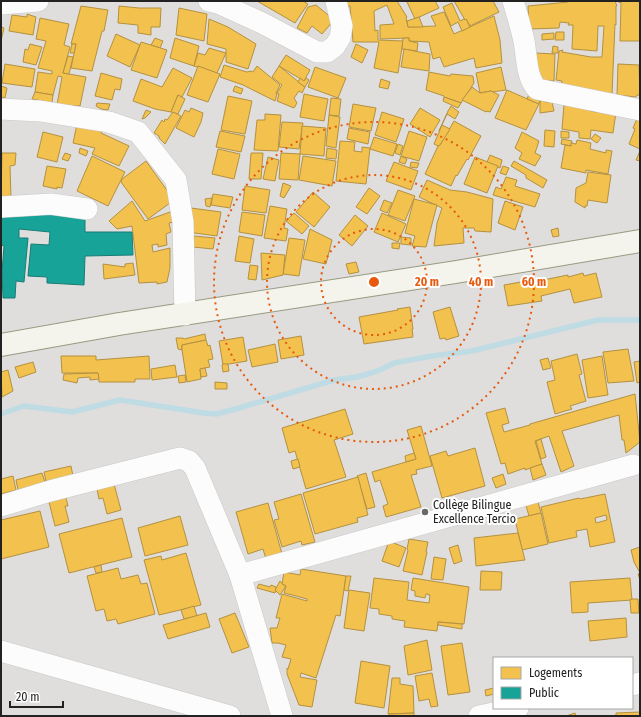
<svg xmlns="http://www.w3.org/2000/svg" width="641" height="717" viewBox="0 0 641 717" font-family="'Fira Sans Condensed',sans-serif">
  <rect width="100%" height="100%" fill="#f0eeeb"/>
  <path fill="#dfdedc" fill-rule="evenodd" d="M1,1H640V716H1ZM494,658H632V708H494Z"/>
  <g fill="#f2c14e" stroke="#b49141" fill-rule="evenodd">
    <path d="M257,1H303L308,4L295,23Z"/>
    <path d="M342,1H397L407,17L406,18L408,27L436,26L431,16L444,12L454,34L494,16L500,40L502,63L476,68L474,58L444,67L440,57L433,59L429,42L409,41V38L380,39V25L394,24L387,5L374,11L375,31L378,30V40L403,41L398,73L374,68L379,42H353L350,6L344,7Z"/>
    <path d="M410,1H435L439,8L415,19L407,2Z"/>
    <path d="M454,1H493L499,12L470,26L466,19L465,20Z"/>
    <path d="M568,1H615L617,6H616V25L615,24L612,94L561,88L562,81L556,80L559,51L563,50L562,52L591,57H602L604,26H598L597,51L572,49L573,25H568L569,23L560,22L559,28L529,29L528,6L568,2Z"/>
    <path d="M619,1H640V41H620L621,2L619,3Z"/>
    <path d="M452,3L460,21L464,19L465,20L466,19L470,27L462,31L458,22L451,26L443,7Z"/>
    <path d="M316,5L334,20L322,34L312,26L307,33L297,28L308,7Z"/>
    <path d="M81,6L108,10L104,31H102L92,71L71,68L76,44H71Z"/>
    <path d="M119,6L139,8H161L160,27H151V35L138,33V25L118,23Z"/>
    <path d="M179,8L207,14L204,41L176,35Z"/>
    <path d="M27,14L36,17L33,35L9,31L12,15L27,17Z"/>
    <path d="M419,17L423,27H408L407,21Z"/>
    <path d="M40,18L69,24L64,45L70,47L63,73L86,77L80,106L57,105L62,77L58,76L53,95L35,92L38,72L52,74V71L38,68L46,41L36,39Z"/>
    <path d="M209,19L228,27L256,44L248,69L226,62V49L207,44Z"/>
    <path d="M1,27L4,28L1,41Z"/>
    <path d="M556,32H564V40H555Z"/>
    <path d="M554,33V39L542,40V34Z"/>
    <path d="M116,34L140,45L130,67L107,56Z"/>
    <path d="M155,38L163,41L160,48L151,45Z"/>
    <path d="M175,38L199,46L194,66L170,58Z"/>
    <path d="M403,38H409V41L418,43L417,51L402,49Z"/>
    <path d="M141,42L167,50L157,78L131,70Z"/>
    <path d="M30,44L42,47L36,65L23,62L25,49L28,50Z"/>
    <path d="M72,44H76L74,53H70Z"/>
    <path d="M356,44L368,50L362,63L351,57Z"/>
    <path d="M553,46L558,47V53H552Z"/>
    <path d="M209,48L226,53L217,73L194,66L198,53L205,55Z"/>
    <path d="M404,49L430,54L429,71L401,67Z"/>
    <path d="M535,53L555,54L554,81L533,80Z"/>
    <path d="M286,55L310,70L304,81L279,66Z"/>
    <path d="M68,56L73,57L69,74L63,73Z"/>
    <path d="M5,64L35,69L32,87L2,83Z"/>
    <path d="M618,64L639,65L640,95H637L636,97L617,95Z"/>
    <path d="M224,65L247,72L251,71L253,72L257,66L280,85L276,93L277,94L275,101L243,85L220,77Z"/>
    <path d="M198,66L220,74L208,102L187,95Z"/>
    <path d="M279,66L305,87L302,93L299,91L294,98L297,103L294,108L277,101L279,94L277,93L282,85L272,77Z"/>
    <path d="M315,67L346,78L338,98L308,87Z"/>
    <path d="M501,67L506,90L492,92L491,91L480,93L476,73Z"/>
    <path d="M173,68L192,78L182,97L178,95L171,112L155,109L133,101L141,79L162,87Z"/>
    <path d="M429,72L450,76L451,74L473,76L474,83L461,103L444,97V96L426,90Z"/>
    <path d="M101,73L122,79L120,90L115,89L112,100L95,96Z"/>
    <path d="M300,78L304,81L306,78L309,80L305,87L298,82Z"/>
    <path d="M381,79L390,82L388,89L379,87Z"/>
    <path d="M1,86L7,88L5,98L1,97Z"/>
    <path d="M235,86L243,89L241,94L233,91Z"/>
    <path d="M472,87L480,93L491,91L499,95L490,112L486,111V112L462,100Z"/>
    <path d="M507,90L539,104L526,130L495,118Z"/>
    <path d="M35,92L53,95L52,103L32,99Z"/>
    <path d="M304,94L328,99L324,121L300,117Z"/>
    <path d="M529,94L540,99L539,104L527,99Z"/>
    <path d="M178,95L185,99L178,114L171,112Z"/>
    <path d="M228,96L252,101L245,134L221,130Z"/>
    <path d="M444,97L461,103L458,108L443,101Z"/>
    <path d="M331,98L341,99L339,116L329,115Z"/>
    <path d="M545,100V102H552L554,111L540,113V101Z"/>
    <path d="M97,103L110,104L108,110L101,109L96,106Z"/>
    <path d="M353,104L376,108L371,131L349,127Z"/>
    <path d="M564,105L592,109L591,111L597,112V109L616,112L613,133L591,130L590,139L579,138V132L562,129Z"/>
    <path d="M451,106L459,112L455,119L447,114L439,131L448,111Z"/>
    <path d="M191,108L203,113L201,122L194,137L176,128L185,110L189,112Z"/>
    <path d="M420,108L440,120L430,137L410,124Z"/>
    <path d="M146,110L151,112L145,118L142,119Z"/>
    <path d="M173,112L181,116L165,144L159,138V136L154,133L162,120L164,122L165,119L167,120Z"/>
    <path d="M382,112L404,119L396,142L375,135Z"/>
    <path d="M265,114L281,115L278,151L254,150L257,120H265Z"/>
    <path d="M639,114L640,115V149L629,144L635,129L633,128Z"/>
    <path d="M329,115L340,117L336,148L326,146Z"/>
    <path d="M454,121L481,136L468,160L467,159L457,176L456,175L451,186L425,174L438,146L440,145Z"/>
    <path d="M282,122L303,123L299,149L279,147Z"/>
    <path d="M77,124L102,130L101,133L129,146L119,166L92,154L95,148L73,143Z"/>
    <path d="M442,125L450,129L440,145L438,146L434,144Z"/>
    <path d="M302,126L326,128L324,156L300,154Z"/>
    <path d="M349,128L370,132L368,144L347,139Z"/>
    <path d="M545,130L555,131L554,147L544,146Z"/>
    <path d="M220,131L245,136L241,152L216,147Z"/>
    <path d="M409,131L427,137L419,161L401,156Z"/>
    <path d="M561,131L569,132V138H561Z"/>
    <path d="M43,132L63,137L57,162L37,157Z"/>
    <path d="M522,132L539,141L535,153L541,156L535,166L519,159L522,153L515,148Z"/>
    <path d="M595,134L601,138L597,143L591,139Z"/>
    <path d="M374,137L397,144L393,156L370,149Z"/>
    <path d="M562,139L572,141L571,146L561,144Z"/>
    <path d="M577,140L591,143L590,149L606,153V150L612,151L608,174L586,170V173L561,168L565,145L571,146V143L576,144Z"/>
    <path d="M340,141L355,142L354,151L362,152V147L370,148L366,184L336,181Z"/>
    <path d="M398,144L403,146L400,155L395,153Z"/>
    <path d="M80,148L88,151L86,156L79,153Z"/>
    <path d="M327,148L337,150L336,159L326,158Z"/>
    <path d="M218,149L240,154L234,179L212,174Z"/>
    <path d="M640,151V161L636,160Z"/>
    <path d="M2,153H16L15,165L10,166L11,199L1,200Z"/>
    <path d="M65,153L71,155L68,161L62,159Z"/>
    <path d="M251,153H263L261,179H249Z"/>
    <path d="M281,153L300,154L298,180L279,179Z"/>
    <path d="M490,155L502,160L500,168L487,162Z"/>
    <path d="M92,156L125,172L108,206L77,191Z"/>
    <path d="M303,156L336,161L332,186L299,180Z"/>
    <path d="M401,156L407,159L405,164L399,162Z"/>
    <path d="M268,157L279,160L275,181L263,179Z"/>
    <path d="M475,157L498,166L487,193L464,184Z"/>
    <path d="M146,161L174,200L148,219L121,182L122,179Z"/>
    <path d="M514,161L547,180L543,188L526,178V175L511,166Z"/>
    <path d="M394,162L418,171L411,190L386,181Z"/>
    <path d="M411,162L419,163L417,168L410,167Z"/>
    <path d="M47,166L66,169L62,188L57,187V189L43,186Z"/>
    <path d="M503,166L509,168L506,175L500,173Z"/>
    <path d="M588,172L611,175L607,203L588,200L587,206H585V208L575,202L576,188L586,183Z"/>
    <path d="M506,177L517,180L515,186L540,194L535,207L493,195L496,187L501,189Z"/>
    <path d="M427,180L450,190L467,192L493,199L491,232L475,231L474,228H463L464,243L434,246L437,223L442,208L419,197Z"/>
    <path d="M283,183L291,186L284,198L280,196Z"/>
    <path d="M245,186L270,190L266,213L242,210Z"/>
    <path d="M369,188L380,196L367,214L356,207Z"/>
    <path d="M398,190L415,196L405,221L388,215Z"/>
    <path d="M313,192L330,207L314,227L296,212Z"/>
    <path d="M213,194L233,197L230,208L211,205Z"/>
    <path d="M212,198L210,207L206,206L205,199Z"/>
    <path d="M414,199L437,205L426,247L412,246L415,236L405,233Z"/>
    <path d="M384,200L392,203L387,213L380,210Z"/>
    <path d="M132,201L145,221L173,211L174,222L169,223L171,232L166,234L167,245L158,247V244L152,245L153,252L170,248V268L167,282L157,284V282L139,283L132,226L117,229L109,221Z"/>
    <path d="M505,201L523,207L515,230L498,223Z"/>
    <path d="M270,206L287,209L284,228L288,229L286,241L264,238Z"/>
    <path d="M191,208L221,212L217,236L187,232Z"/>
    <path d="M242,212L265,215L262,236L239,232Z"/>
    <path d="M294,213L309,226L302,234L286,221Z"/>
    <path d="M382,213L406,224L398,242L374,232Z"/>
    <path d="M355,215L368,226L352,246L339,235Z"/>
    <path d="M558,228L559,236L553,237L551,230Z"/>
    <path d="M310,229L332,240L326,264L303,259Z"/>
    <path d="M194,236L215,238L213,249L193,247Z"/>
    <path d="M239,236L254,239L250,263L235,261Z"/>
    <path d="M401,237L411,238V245L401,244Z"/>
    <path d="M289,238L305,240L299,276L283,274Z"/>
    <path d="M392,243H400L399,249L392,248Z"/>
    <path d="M261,253L285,255L283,275L262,280Z"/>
    <path d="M356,262L359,272L349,274L346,264Z"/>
    <path d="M133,263L135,275L104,279L103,264L125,267V264Z"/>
    <path d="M250,265L258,266L256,280L248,279Z"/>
    <path d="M583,273L584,276L596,273L602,297L574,303L570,289L541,296L542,301L508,306L504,285L537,279L538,281L568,275V277Z"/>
    <path d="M410,307L413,329H412L413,337L364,344L359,317L398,310L397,309Z"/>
    <path d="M450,307L459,336L446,340L445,338L440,339L433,312Z"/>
    <path d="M205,334L206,340L182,345V350L178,349L176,338H183L184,339Z"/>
    <path d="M301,336L304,355L281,359L278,340Z"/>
    <path d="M243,337L247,361L223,365L219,341Z"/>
    <path d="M206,340L208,346L210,345L213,359L208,360L210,367L200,369L201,379L187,382L182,350V345Z"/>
    <path d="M275,344L278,362L252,367L248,350Z"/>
    <path d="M628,349L634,381L608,383L603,352Z"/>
    <path d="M577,354L582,374L579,375L586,401L570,406L572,409L555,414L547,382L555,380L551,361Z"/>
    <path d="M61,356H96V360L149,356L150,379H135V382H99L98,373H62Z"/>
    <path d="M602,356L608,395L588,398L582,360Z"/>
    <path d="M548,358L551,368L543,370L540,360Z"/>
    <path d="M640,361V382L637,383L634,362Z"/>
    <path d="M33,362L36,372L19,378L15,367Z"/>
    <path d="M223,364H228L229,371L223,372L222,365Z"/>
    <path d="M175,365L177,377L152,380L151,369Z"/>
    <path d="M205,368L207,376L201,377L200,369Z"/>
    <path d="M8,370L13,391L2,397L1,372Z"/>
    <path d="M98,373L99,379L90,380V377L78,378L77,383L63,380L64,374Z"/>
    <path d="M185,375L186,382L179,383L178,376Z"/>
    <path d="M215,382L227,383V389H215Z"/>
    <path d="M635,394L640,442L626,453L624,440H622L619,415L562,431L574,466L561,472L549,436L535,441L542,464L525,470V468L508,474L505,463L501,464L486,413L505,408L509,423L502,425L504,432L530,425V424Z"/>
    <path d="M345,409L353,434L334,440L346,477L306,489L295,451L289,453L282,428Z"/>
    <path d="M421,426L432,466L416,470L417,474L411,475L421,507L386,517L383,506L388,504L380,480L375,482L372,472L416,459L407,430Z"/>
    <path d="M541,439L546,457L541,459L536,441Z"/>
    <path d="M475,448L485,486L442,498L430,456L446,451L448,456Z"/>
    <path d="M414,453L416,459L406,462L405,456Z"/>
    <path d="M298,459L300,467L293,469L291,461Z"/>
    <path d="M542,464L546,475L533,480L530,468Z"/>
    <path d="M71,466L73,476L46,481L44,472Z"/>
    <path d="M42,473L45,482L18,490L16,480Z"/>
    <path d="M366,473L375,507L367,509L357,476Z"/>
    <path d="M503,474L506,484L496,488L492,478Z"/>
    <path d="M13,476L16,490L1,494V479Z"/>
    <path d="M358,477L368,515L357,518L358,522L315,534L303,493Z"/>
    <path d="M114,484L121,510L107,514L103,498L99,499L97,489Z"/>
    <path d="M65,494L68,506H65L69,522L55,526L48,498Z"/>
    <path d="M301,494L315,542L302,545L301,541L282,547L274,520L279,519L274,502Z"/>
    <path d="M605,494L615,542L590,547L587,529L576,531L577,537L549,543L541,507L579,498L580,499ZM606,515L607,520L596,523L595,518Z"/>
    <path d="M537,498L541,513L529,516L525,502Z"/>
    <path d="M268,503L282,554L266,559L263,549L248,554L236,512Z"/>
    <path d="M40,511L49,547L1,559V520Z"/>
    <path d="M541,513L548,544L522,550L515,519Z"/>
    <path d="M180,516L188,545L145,556L138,528Z"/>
    <path d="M122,518L132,557L69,573L59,534Z"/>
    <path d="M518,533L525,560L476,566L474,538Z"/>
    <path d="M409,539L428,542L426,552H427L422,575L403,571L408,550L407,549Z"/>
    <path d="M389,541L406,548L399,567L382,561Z"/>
    <path d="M458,545L462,561L454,564L449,548Z"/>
    <path d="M640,547V580L638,574L640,573L634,562L631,550Z"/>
    <path d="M186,553L201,605L159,615L144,560L161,556L162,560Z"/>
    <path d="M434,557L446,559L443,580L431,579Z"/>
    <path d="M101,565L102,572L96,573L94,567Z"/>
    <path d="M118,568L121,579L138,575L141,584L147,583L155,614L118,624L116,619L107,621L104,609L96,611L87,576Z"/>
    <path d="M301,569L346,576L340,616L336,615L316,678L301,673L300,677L317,680L312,707L299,705L287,674V668L288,669L291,659L282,657L286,645L278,643H272L270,628H277L280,618H276L282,594L307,601V599L296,596L284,593L286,586L282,584L284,572L300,575Z"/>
    <path d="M481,571L502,572L501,590H480Z"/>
    <path d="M346,576H351L348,591L344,590Z"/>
    <path d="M374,578L409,582L407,600L429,603L430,595H428V594H426L425,598L415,596V591L411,590L413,578L469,587L464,624L438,622L437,631L404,627L405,621L392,619V616L379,614V609L370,608Z"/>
    <path d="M630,578L632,600L588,603V612L572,613L570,582Z"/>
    <path d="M280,581L282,583V584L286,586L280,595L275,590Z"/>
    <path d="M259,584L270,587L271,585L276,587L275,593L257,588Z"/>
    <path d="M349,590L370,593L364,631L344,628Z"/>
    <path d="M632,599H638L639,613H631L630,600Z"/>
    <path d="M194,606L197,616L184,619L181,610Z"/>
    <path d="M206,613L210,627L168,639L163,625Z"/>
    <path d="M235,613L249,647L232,653L219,619Z"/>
    <path d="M626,618L627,637L590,641L588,621Z"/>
    <path d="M438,622L462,624V629L438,625Z"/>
    <path d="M427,640L432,670L408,675L404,646Z"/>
    <path d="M462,643L470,692L448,695L441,646Z"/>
    <path d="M361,661L390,666L384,708L355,703Z"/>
    <path d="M432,673L438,706L431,707L429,699L419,701L415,676Z"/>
    <path d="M392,678H400V684L413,686L414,713L388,714Z"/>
    <path d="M494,688V694L486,696L485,690Z"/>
    <path d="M640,712V716H616V713Z"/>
    <path d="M414,713V716H389V714Z"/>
    <path d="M575,713L576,716H566Z"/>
  </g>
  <path fill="#17a398" stroke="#1a7c75" d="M7,209L85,218V232H132L133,255L85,256L84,285L47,283V277L28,276L31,244L49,245L50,232L19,229V238H28L24,282L16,281L15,298H3L2,272L4,246L1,245V210Z"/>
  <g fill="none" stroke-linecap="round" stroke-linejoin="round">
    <path stroke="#bfdbe3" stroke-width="5.5" d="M1,414L24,406L72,412L120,400L204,413L216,414L232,410L334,380L357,377L371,373L380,370L394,363L432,356L472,351L598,320H640"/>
    <g stroke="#c9c8c7" stroke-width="22">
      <g id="minor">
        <path d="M209,1L218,3L262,23L317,52H327L335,46L340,38L342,26L336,1"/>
        <path d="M513,1C517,14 521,28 524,41C527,57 526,77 537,89L640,110"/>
        <path d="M1,4L38,1"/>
        <path d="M1,109L40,111L109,122L138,132L176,180L183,222L185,315"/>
        <path d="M1,207L51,204L87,209"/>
        <path d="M1,506L50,491L180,458L189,461L195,468L240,575L282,716"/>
        <path d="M240,575L633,465"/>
        <path d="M1,651L230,716"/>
        <path d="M632,685L640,683"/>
        <path d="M479,716L518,708"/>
      </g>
    </g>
    <g stroke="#999a82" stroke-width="24">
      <path id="secondary" d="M1,345L119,324L456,272L640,241"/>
    </g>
    <use href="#minor" stroke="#fdfcfc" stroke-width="21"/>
    <use href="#secondary" stroke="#f4f4ed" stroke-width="22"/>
  </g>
  <g fill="none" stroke="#e8590c" stroke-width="2" stroke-dasharray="2 4">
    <circle cx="374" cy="282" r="53"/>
    <circle cx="374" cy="282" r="107"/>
    <circle cx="374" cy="282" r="160"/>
  </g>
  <circle fill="#6a6968" stroke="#fff" stroke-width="1.5" cx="425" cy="512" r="4"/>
  <g text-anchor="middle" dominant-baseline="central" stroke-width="4" stroke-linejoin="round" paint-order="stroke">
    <g font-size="12" fill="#222" stroke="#fff" text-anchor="start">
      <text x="433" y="505">Collège Bilingue<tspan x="433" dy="14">Excellence Tercio</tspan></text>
    </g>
  </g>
  <circle cx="374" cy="282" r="6" fill="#e8590c" stroke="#fff" stroke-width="2"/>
  <g font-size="12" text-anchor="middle" font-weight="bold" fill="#e8590c" stroke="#fff" stroke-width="4" stroke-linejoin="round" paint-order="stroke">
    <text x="427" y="286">20 m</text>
    <text x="481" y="286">40 m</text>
    <text x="534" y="286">60 m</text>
  </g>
  <rect width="641" height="717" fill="none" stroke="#222222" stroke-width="4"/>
  <rect x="493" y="657" width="140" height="52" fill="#ffffff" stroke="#a7a7a7"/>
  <rect x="501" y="667" width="20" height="12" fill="#f2c14e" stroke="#a7a7a7"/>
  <text x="529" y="677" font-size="12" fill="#222222">Logements</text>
  <rect x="501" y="687" width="20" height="12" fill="#17a398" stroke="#a7a7a7"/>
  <text x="529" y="697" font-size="12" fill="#222222">Public</text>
  <path d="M10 701v6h53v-6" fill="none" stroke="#222222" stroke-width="2"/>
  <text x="16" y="701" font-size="12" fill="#222222" stroke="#ffffff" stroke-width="3" paint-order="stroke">20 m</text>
</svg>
